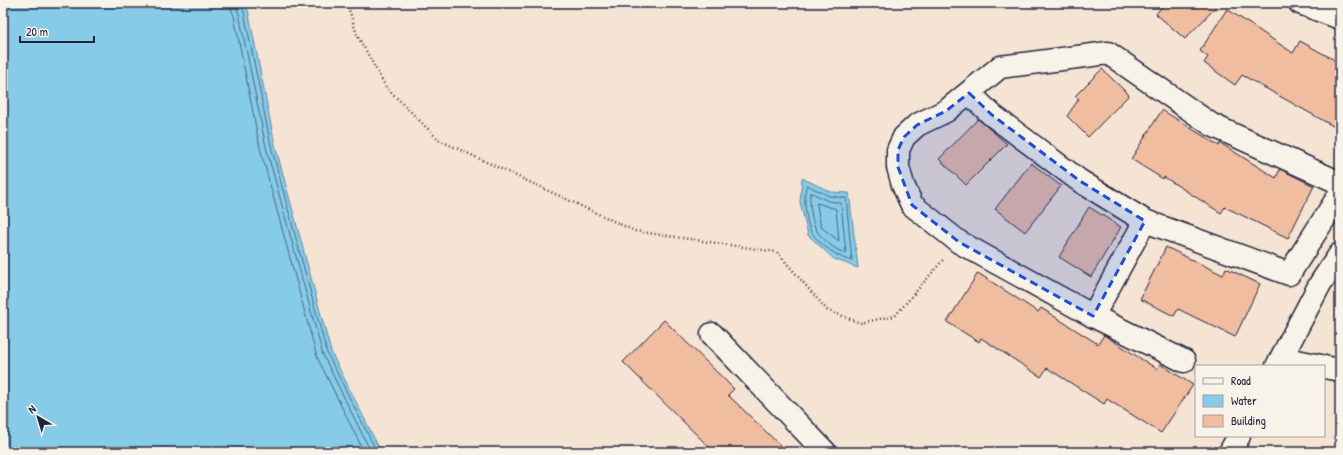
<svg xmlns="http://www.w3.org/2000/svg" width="1343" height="455" viewBox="0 0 1343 455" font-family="'Patrick Hand',sans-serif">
  <rect width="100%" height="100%" fill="#f5e3d3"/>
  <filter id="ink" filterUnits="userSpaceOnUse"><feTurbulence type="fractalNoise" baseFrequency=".025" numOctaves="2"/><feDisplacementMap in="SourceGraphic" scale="8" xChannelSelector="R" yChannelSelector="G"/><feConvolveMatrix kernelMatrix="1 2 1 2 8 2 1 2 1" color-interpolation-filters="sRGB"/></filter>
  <g filter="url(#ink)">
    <g fill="#86cbe8" stroke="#5e87a3">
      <path d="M3,3H244L248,10L275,145L331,352L381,452H3Z"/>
      <path d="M802,178L831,192L849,193L858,268L834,259L808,235L800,202Z"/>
    </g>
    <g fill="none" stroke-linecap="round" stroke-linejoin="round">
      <g stroke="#4a6680" stroke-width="1">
        <path d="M229,3L234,16L260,148L317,357L364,452"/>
        <path d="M235,3L239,14L266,147L323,355L371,452"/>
        <path d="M240,3L244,12L271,146L327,353L377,452"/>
        <path d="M807,185L829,196L846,198L852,261C840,259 819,244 812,233C806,225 802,193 807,185Z"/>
        <path d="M812,193L828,201L841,203L846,253C837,252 822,239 817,231C812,225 809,202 810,194Z"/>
        <path d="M817,203L836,209L839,241L821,227Z"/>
      </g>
    </g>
    <g fill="#f0bda1" stroke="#22223b">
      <path d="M1165,3H1220L1185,39L1156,14Z"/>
      <path d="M1227,9L1293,53L1300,41L1340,63V130L1242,75L1235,85L1204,63L1208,57L1200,51Z"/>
      <path d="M1102,69L1129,95L1088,137L1067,116L1079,99L1075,96Z"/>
      <path d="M1162,110L1219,146L1220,143L1276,178L1280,169L1314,186L1288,238L1225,207L1221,213L1164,177L1163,179L1131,159Z"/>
      <path d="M978,119L1007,144L966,185L939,159Z"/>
      <path d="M1031,163L1061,186L1025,232L995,209Z"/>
      <path d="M1089,207L1121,227L1091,277L1059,257Z"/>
      <path d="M1166,247L1223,275L1226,268L1260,284L1235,337L1178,309L1174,316L1140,299Z"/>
      <path d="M978,273L1038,312L1041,308L1098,344L1104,335L1157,369L1160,364L1193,385L1161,433L1107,399L1104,404L1047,368L1041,377L981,338L979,342L947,322Z"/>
      <path d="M664,320L734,389L728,395L787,452H714L623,362Z"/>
    </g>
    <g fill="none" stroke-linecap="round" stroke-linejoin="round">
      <g stroke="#22223b" stroke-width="25">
        <g id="street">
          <path d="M969,93L992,115L1080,181L1145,221L1289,274L1340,194"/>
          <path d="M1093,316L1145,221"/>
          <path d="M712,334L825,452"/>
          <path d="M1282,358L1321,366"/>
          <path d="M1184,361L1093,316L959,242L912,205L903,185L898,167V150L904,137L917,125L946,111L1000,67L1108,53L1212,125L1340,183"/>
          <path d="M1277,366L1320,284L1340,254"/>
          <path d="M1324,367L1340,370"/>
          <path d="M1230,452L1239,436"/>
        </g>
      </g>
      <g stroke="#22223b" stroke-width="25">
        <path id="secondary" d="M1300,3L1340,18"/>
      </g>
      <path stroke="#22223b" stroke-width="2.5" stroke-dasharray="1 3" stroke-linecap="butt" d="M347,3L357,35L386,87L439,140L635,231L777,252L827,310L860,323L895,316L943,260"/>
      <use href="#street" stroke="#f7f3e8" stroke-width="22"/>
      <use href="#secondary" stroke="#f7f3e8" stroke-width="22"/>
    </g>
  </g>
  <path fill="#1d4ed8" fill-opacity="0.2" stroke="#1d4ed8" stroke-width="3" stroke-dasharray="8 5" stroke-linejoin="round" d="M969,93L992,115L1080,181L1145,221L1093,316L959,242L912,205L898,167V150L904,137L917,125L946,111Z"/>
  <rect width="1343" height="455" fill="none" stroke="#f7f3e8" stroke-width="16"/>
  <rect x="8" y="8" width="1327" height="439" fill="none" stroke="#22223b" stroke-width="1.5" filter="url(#ink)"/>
  <rect x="1195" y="365" width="130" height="72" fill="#f7f3e8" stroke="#a29fa3"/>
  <rect x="1203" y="378" width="20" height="6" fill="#f7f3e8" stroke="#a29fa3"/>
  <text x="1231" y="385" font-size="12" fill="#22223b">Road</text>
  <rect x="1203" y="395" width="20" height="12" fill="#86cbe8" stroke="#a29fa3"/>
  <text x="1231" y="405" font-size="12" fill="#22223b">Water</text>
  <rect x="1203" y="415" width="20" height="12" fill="#f0bda1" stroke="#a29fa3"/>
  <text x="1231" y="425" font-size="12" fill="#22223b">Building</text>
  <g transform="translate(38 417) rotate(322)" stroke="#f7f3e8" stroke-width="3" paint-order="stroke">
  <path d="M0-3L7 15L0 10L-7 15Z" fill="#22223b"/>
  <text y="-6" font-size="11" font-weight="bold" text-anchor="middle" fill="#22223b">N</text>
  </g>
  <path d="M20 36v6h74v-6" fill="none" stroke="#22223b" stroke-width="2"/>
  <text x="26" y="36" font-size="12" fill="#22223b" stroke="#f7f3e8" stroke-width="3" paint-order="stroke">20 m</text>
</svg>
